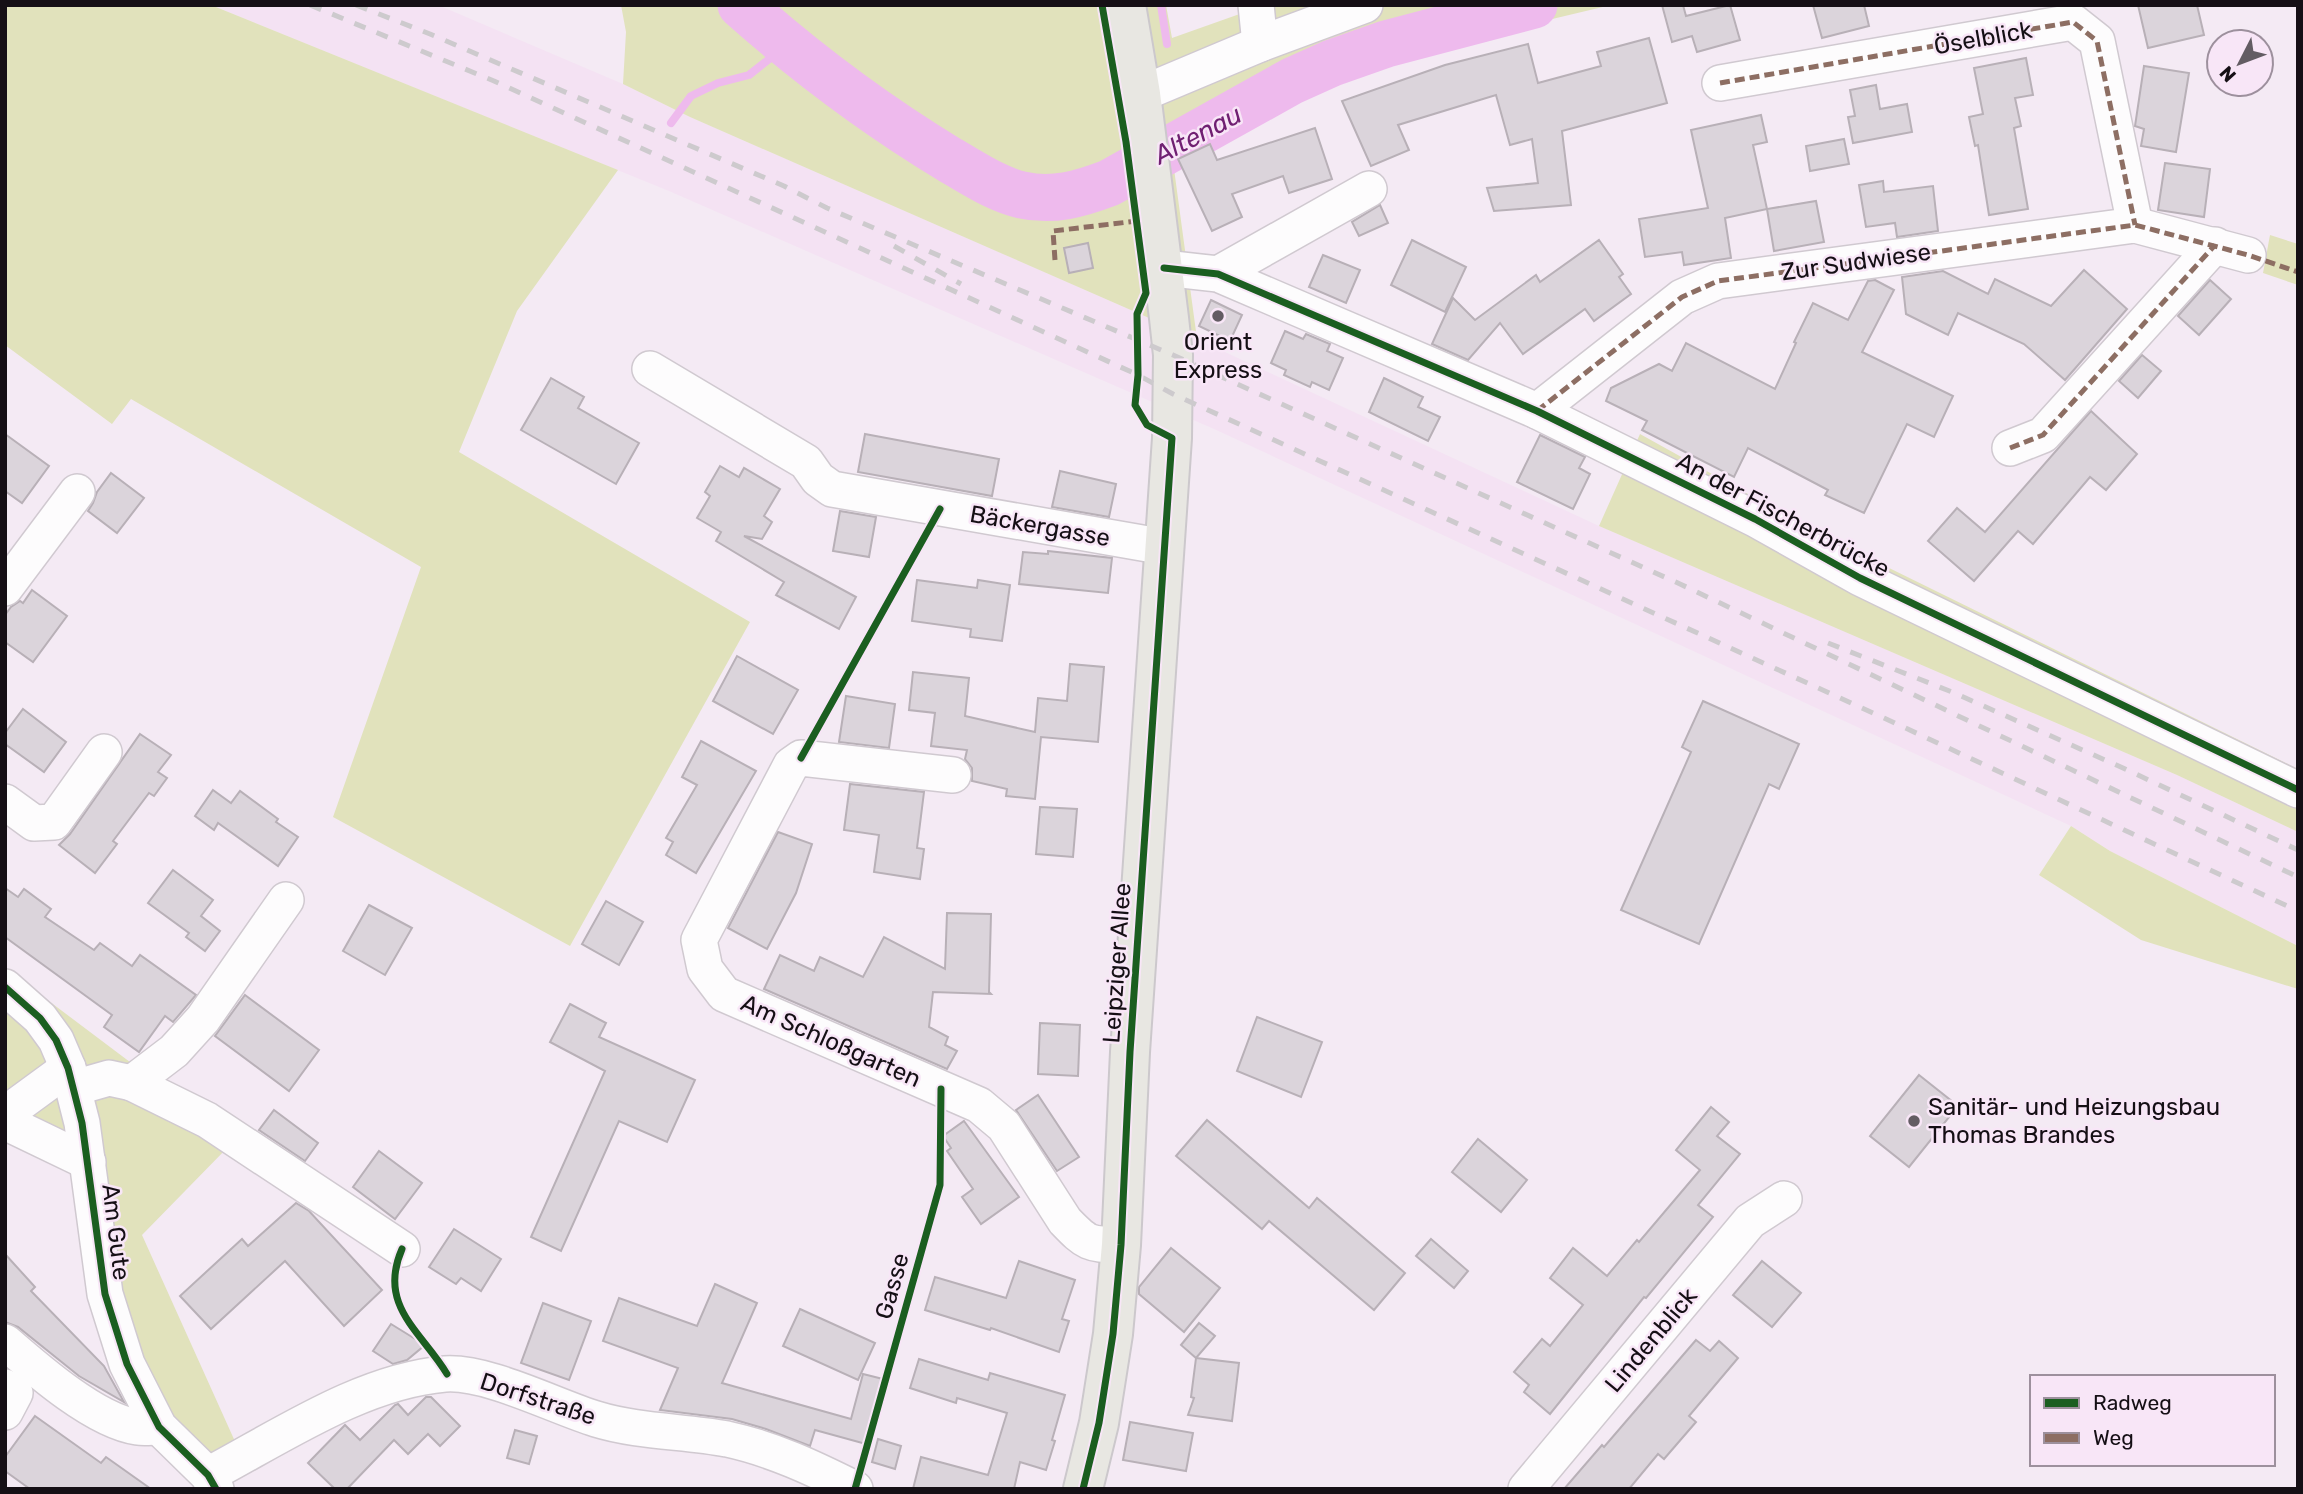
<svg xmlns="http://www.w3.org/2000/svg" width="2303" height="1494" viewBox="0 0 2303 1494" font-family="Rubik,sans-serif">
  <rect width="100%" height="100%" fill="#f4eaf4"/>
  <path fill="#f4e2f3" d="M211,5H438L623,84L690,117L1197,339L1599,526L2177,775L2298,832V946L2110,851L2071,826L1214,429L669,191Z"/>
  <g fill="#e1e2bc">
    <path d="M5,5H211L618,170L517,311L459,452L750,622L570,946L333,817L421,567L131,399L112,424L5,345Z"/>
    <path d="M621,5H1166L1172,38L1265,5H1611L1365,64L1334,74L1303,88L1172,154L1197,339L690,117L623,84L626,32Z"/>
    <path d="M2270,235L2298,244V285L2263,273Z"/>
    <path d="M1640,434L1820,534L2298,769V832L2177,775L1599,526Z"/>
    <path d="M2071,826L2110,851L2298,946V989L2141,940L2039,875Z"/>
    <path d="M5,968L207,1120L229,1146L142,1235L242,1457L208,1475L127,1364L88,1162L5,1122Z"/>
  </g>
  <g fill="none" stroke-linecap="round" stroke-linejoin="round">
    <g stroke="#eebaed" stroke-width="8">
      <path d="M1161,5L1167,44"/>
      <path d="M671,123L691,96L718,83L749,75L787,45"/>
    </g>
    <path stroke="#eebaed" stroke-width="47" d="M741,5C806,63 876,115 950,160C973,173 996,189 1022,195C1053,202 1080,194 1109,183L1292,81L1332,63L1386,44L1534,5"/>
  </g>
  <g fill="#dbd4db" stroke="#b8b0b7" stroke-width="2">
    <path d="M1662,5H1683L1686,16L1730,5L1740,40L1697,52L1692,36L1672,42Z"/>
    <path d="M1813,5H1864L1869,26L1822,38Z"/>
    <path d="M2138,5H2197L2204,35L2148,48Z"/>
    <path d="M1649,38L1667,103L1562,131L1571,205L1494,211L1487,188L1538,183L1532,139L1510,145L1496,95L1398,125L1409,150L1371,166L1342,101L1445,65L1528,44L1538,83L1601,66L1597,52Z"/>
    <path d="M2026,58L2033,95L2015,98L2021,126L2014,128L2028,209L1989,215L1978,145L1975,146L1969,117L1983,114L1974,68Z"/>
    <path d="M2144,66L2189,73L2176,152L2141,146L2144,129L2135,126Z"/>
    <path d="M1876,85L1880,109L1907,104L1912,132L1853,143L1848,117L1855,116L1850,90Z"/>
    <path d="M1761,115L1767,142L1753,145L1767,209L1725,218L1731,258L1684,265L1682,252L1645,257L1639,219L1708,208L1691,130Z"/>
    <path d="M1315,128L1332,179L1289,193L1283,176L1232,194L1242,217L1212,231L1178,159L1210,144L1217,160Z"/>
    <path d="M1844,139L1849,164L1810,171L1806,146Z"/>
    <path d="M2165,163L2210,169L2204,217L2158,210Z"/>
    <path d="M1883,181L1884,192L1933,186L1938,231L1897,237L1895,223L1866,227L1859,185Z"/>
    <path d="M1816,201L1824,242L1774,251L1767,209Z"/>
    <path d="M1380,205L1388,223L1359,236L1352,222Z"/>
    <path d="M1412,240L1466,267L1445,312L1391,285Z"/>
    <path d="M1599,240L1623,274L1619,277L1631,294L1594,321L1585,309L1523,354L1500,323L1468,360L1432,344L1453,298L1475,320L1536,275L1540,282Z"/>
    <path d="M1088,243L1093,268L1069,273L1064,248Z"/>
    <path d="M1323,255L1360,270L1346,303L1309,287Z"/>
    <path d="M2084,270L2127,309L2065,380L2024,344L1958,313L1948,335L1906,314L1902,277L1943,271L1988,294L1995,279L2051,306Z"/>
    <path d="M1875,280L1894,290L1862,352L1953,396L1934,437L1907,424L1864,513L1825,495L1828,490L1748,448L1734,477L1642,430L1647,421L1606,401L1611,388L1659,364L1672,371L1686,343L1775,389L1796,343L1794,342L1813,303L1848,320L1868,281Z"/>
    <path d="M2210,280L2231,299L2199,335L2178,316Z"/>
    <path d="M1211,300L1242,315L1230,341L1199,326Z"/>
    <path d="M1285,331L1303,339L1306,334L1330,344L1327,351L1343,358L1329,390L1312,382L1310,387L1284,375L1286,370L1271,363Z"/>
    <path d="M2142,355L2161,371L2138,398L2119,381Z"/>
    <path d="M551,378L584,397L578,408L639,443L616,484L521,430Z"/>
    <path d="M1384,378L1423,397L1418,407L1440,417L1428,441L1369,412Z"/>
    <path d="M2091,411L2137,454L2106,490L2090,477L2033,544L2018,531L1974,581L1928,541L1957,508L1985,532Z"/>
    <path d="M5,434L49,466L22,503L5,491Z"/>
    <path d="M865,434L999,459L992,496L858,472Z"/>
    <path d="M1540,435L1585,457L1579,468L1590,474L1573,509L1517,482Z"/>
    <path d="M720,466L739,477L744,468L780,489L764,516L772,522L762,539L744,536L856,597L839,629L776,595L784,582L716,541L721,532L697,518L710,496L705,492Z"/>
    <path d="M1060,471L1116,484L1109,517L1052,507Z"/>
    <path d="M111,473L144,498L117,533L88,511L93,503L97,492Z"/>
    <path d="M840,511L876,517L869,557L833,551Z"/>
    <path d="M1048,551L1112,558L1108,593L1019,584L1023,552L1048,554Z"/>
    <path d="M917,580L977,588L978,580L1010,585L1002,641L970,637L971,629L912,621Z"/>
    <path d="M32,590L67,616L33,662L5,642V615L11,607L20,601L23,603Z"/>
    <path d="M737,656L798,690L773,734L713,701Z"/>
    <path d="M1070,664L1104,667L1098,742L1041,737L1035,799L1006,796L1007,789L972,781V768L965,759L967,750L931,746L935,713L909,710L913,672L969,678L965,716L1035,732L1038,698L1067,701Z"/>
    <path d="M846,696L895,704L889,748L839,742Z"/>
    <path d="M1703,701L1799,744L1779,789L1769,784L1699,944L1621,910L1691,752L1682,747Z"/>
    <path d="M23,709L66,742L44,772L5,744V733Z"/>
    <path d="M140,734L171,755L158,772L167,778L154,796L149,793L113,841L117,844L95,873L59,845L70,834Z"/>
    <path d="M701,741L756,771L696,873L666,855L673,842L666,838L697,785L682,777Z"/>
    <path d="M850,784L924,792L917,848L924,849L920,879L874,872L879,835L844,830Z"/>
    <path d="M213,790L231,803L240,791L278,819L276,822L298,837L278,866L218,823L214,830L195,816Z"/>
    <path d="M1040,807L1077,809L1073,857L1036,854Z"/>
    <path d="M778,832L812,844L796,893L767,949L728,928Z"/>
    <path d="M173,870L213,900L201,916L220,931L205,951L186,937L189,933L148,903Z"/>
    <path d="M5,888L18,897L24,889L51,909L45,917L94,950L100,943L132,966L140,955L196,995L173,1022L165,1016L139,1052L104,1027L112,1015L5,937Z"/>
    <path d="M606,901L643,922L619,965L582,944Z"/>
    <path d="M369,905L412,928L385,975L343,951Z"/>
    <path d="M947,913L991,914L989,992L991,994L933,992L929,1027L948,1037L945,1045L957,1051L947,1069L764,989L780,955L814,971L820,957L863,977L884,937L945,969Z"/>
    <path d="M245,995L319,1050L289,1091L215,1036Z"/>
    <path d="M570,1004L606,1023L599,1037L695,1080L667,1142L619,1121L561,1251L531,1237L605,1071L550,1042Z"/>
    <path d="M1257,1017L1322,1042L1301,1097L1237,1071Z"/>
    <path d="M1040,1023L1080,1025L1078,1076L1038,1074Z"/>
    <path d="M1919,1075L1958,1106L1909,1167L1870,1136Z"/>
    <path d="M1038,1095L1079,1157L1057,1171L1016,1110Z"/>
    <path d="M1711,1107L1729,1122L1717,1136L1740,1154L1698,1205L1713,1217L1646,1298L1644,1297L1550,1414L1524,1392L1529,1385L1514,1372L1542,1339L1550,1346L1583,1305L1550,1278L1573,1248L1607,1276L1637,1240L1639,1242L1700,1170L1676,1150Z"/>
    <path d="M274,1110L318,1143L305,1161L259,1130Z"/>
    <path d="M1207,1120L1309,1208L1317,1198L1405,1273L1374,1310L1269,1221L1262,1229L1176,1156Z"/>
    <path d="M964,1121L1019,1197L981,1224L962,1197L973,1189L947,1151L951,1148L943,1136Z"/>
    <path d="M1478,1139L1527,1180L1501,1212L1452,1172Z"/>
    <path d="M379,1151L422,1183L395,1219L353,1187Z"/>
    <path d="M296,1203L309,1211L382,1290L344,1326L285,1261L211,1329L180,1296L242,1239L248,1246Z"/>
    <path d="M454,1229L501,1259L481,1291L461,1278L456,1284L429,1267Z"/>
    <path d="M1431,1239L1468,1271L1454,1288L1416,1256Z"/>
    <path d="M1171,1248L1220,1288L1184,1332L1139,1294V1287Z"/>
    <path d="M5,1254L35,1287L31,1291L104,1366L124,1402L79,1376L18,1327L5,1322Z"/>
    <path d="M1019,1261L1075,1280L1062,1319L1069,1321L1059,1352L991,1328L990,1330L925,1310L935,1277L1006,1298Z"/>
    <path d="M1762,1261L1801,1293L1772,1327L1733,1295Z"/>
    <path d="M715,1284L757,1303L722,1383L851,1419L863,1374L883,1379L866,1444L815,1430L810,1446L766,1429L732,1419L660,1410L678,1368L603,1341L619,1298L697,1326Z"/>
    <path d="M543,1303L591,1321L569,1380L521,1363Z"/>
    <path d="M800,1309L875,1343L858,1380L783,1346Z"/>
    <path d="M1199,1323L1215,1336L1196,1358L1181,1345Z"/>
    <path d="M391,1324L425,1345L407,1360L393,1364L373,1351Z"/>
    <path d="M1696,1340L1710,1351L1719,1341L1738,1358L1689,1416L1696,1422L1664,1459L1658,1454L1629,1489H1564L1602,1445L1604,1447Z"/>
    <path d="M1196,1358L1239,1363L1232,1421L1188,1415L1194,1398L1191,1397Z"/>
    <path d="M919,1359L988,1380L990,1373L1065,1395L1052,1440L1055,1441L1046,1470L1020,1462L1014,1489H913L921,1457L988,1475L1007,1413L957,1398L956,1403L910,1388Z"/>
    <path d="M426,1397H431L460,1426L440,1446L428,1434L408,1454L394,1440L347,1489H335L308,1463L345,1425L360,1440L395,1405L398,1404L408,1415Z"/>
    <path d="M35,1416L101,1463L106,1457L151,1489H30L5,1471V1457Z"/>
    <path d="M1130,1422L1193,1433L1186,1471L1123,1460Z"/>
    <path d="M515,1430L537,1436L529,1464L507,1458Z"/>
    <path d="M878,1439L901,1446L895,1469L872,1462Z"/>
  </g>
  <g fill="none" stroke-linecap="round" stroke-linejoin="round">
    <g stroke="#d0c9d0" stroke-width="38">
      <g id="minor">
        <path d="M1256,5L1260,44"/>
        <path d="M1720,83L2073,22L2097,41L2135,225"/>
        <path d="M1141,94L1260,44L1365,5"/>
        <path d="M1164,268L1218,274L1537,411L1755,519L1860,578L2298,790"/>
        <path d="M1218,274L1369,189"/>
        <path d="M650,369L806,462L818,479L832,489L1165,547"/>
        <path d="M1537,411L1682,297L1718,281L2135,225L2248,255"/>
        <path d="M2010,448L2043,435L2215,245"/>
        <path d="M5,588L77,492"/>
        <path d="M953,775L801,758L791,765L699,940L705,969L724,994L979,1105L1004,1126L1065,1221C1088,1245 1089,1244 1121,1245"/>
        <path d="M5,802L34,823L54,822L104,752"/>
        <path d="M5,987L40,1018L56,1040L68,1068L82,1123L105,1294L127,1364L159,1427L208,1475L216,1489"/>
        <path d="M132,1083L174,1051L203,1019L286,900"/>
        <path d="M74,1088L109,1078L132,1083L207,1120L402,1249"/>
        <path d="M5,1114L68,1068"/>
        <path d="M5,1122L88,1162"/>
        <path d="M5,1342C36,1369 95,1421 137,1427C144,1428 152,1427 159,1427"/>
        <path d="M5,1387L15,1393L5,1412"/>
        <path d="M208,1475C280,1437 362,1381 445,1374C487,1371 554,1406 596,1419C638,1432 684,1431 727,1439C773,1449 813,1468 855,1489"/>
        <path d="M1526,1489L1750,1221L1784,1199"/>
      </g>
    </g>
    <g stroke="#ccc8cc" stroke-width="42">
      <path id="major" d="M1083,1489L1099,1423L1113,1334L1121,1245L1130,1052L1172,438L1173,355L1169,318L1141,94L1126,5"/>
    </g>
    <use href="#minor" stroke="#fdfcfd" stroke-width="35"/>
    <use href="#major" stroke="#e8e7e2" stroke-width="38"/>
    <g stroke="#cdcacd" stroke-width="5" stroke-dasharray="12 12" stroke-linecap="butt">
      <path d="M310,5L494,81L1138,375L1173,394L1884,718L2298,911"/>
      <path d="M356,5L430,34L784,186L827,208L1173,355L1680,584L2298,877"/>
      <path d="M894,246L961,284"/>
      <path d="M1828,643L1952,692L2123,768L2298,850"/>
    </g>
    <g stroke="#8d6e63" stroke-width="5" stroke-dasharray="10 5" stroke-linecap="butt">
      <path d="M1720,83L2073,22L2097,41L2135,225"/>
      <path d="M1055,260L1053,231L1137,221"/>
      <path d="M1537,411L1682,297L1718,281L2135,225L2248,255L2298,272"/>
      <path d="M2010,448L2043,435L2215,245"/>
    </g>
    <g stroke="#f8e6f7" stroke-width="11">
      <g id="cycleway">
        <path d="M1164,268L1218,274L1537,411L1755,519L1860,578L2298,790"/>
        <path d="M801,758L940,509"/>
        <path d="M5,987L40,1018L56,1040L68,1068L82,1123L105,1294L127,1364L159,1427L208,1475L216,1489"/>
        <path d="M402,1249C377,1306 422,1332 447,1374"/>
        <path d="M855,1489L940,1185L941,1089"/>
        <path d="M1083,1489L1099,1423L1113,1334L1121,1245L1130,1052L1172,438L1147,425L1135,405L1138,375L1137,314L1146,293L1126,142L1102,5"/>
      </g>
    </g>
    <use href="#cycleway" stroke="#1b5e20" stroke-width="7"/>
  </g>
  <g fill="#635c63" stroke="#f8e6f7" stroke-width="2.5">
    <circle cx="1218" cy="316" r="7"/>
    <circle cx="1914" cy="1121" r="7"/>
  </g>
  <g text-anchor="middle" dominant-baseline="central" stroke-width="5" stroke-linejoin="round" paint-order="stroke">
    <g font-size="24" fill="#150f15" stroke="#f8e6f7">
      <text transform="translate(1983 38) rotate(-10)">Öselblick</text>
      <text transform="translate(1856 262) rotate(-8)">Zur Sudwiese</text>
      <text transform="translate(1783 515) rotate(28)">An der Fischerbrücke</text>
      <text transform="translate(1040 526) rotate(10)">Bäckergasse</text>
      <text transform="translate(1117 963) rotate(-86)">Leipziger Allee</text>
      <text transform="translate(831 1041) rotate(24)">Am Schloßgarten</text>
      <text transform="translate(116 1232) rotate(83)">Am Gute</text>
      <text transform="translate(892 1286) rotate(-74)">Gasse</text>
      <text transform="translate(1651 1340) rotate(-50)">Lindenblick</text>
      <text transform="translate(538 1399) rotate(18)">Dorfstraße</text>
    </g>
    <g font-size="24" fill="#150f15" stroke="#f8e6f7">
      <text x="1218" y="342">Orient<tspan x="1218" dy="28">Express</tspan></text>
      <text x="1928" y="1107" text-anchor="start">Sanitär- und Heizungsbau<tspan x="1928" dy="28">Thomas Brandes</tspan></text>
    </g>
    <g font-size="26" font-style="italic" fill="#702072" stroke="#f8e6f7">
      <text transform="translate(1198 135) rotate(-28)">Altenau</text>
    </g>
  </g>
  <rect width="2303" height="1494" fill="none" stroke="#150f15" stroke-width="14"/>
  <rect x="2030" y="1375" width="245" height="91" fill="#f8e6f7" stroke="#9d909d" stroke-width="2"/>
  <rect x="2044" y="1398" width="35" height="10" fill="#1b5e20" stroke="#9d909d" stroke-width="2"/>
  <text x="2093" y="1410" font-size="21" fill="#150f15">Radweg</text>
  <rect x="2044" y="1433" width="35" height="10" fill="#8d6e63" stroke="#9d909d" stroke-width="2"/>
  <text x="2093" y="1445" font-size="21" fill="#150f15">Weg</text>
  <g transform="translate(2240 63) rotate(228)"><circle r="33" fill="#f8e6f7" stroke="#9d909d" stroke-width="2"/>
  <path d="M0-5L12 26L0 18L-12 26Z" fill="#635c63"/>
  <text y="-10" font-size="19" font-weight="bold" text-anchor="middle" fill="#150f15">N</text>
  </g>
</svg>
